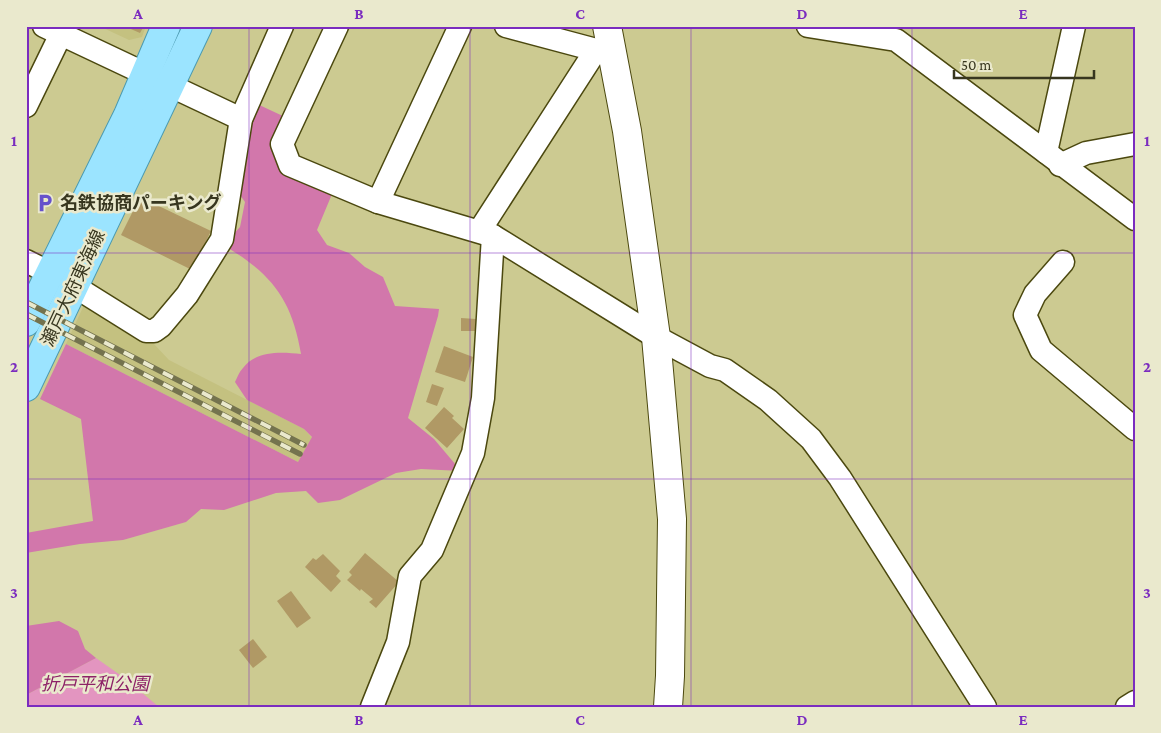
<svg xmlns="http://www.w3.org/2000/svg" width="1161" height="733" viewBox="0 0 1161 733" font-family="'Crimson Pro','Noto Sans JP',serif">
  <rect width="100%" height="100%" fill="#ccca91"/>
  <g fill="#c4c180">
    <path d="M99,26H146L142,37L129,40Z"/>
    <path d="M85,303L153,343L169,360L304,429L312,438L298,462L66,344Z"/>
  </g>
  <path fill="#e395c0" d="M96,658L123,677L159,707H26V695Z"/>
  <g fill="#d277ab">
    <path d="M255,103L285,117L273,143V155L280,166L332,194L317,230L327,245L349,253L365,267L383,277L395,306L439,309L438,316L408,418L434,439L461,471L421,469L396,473L340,500L318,503L306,491L276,493L224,510L201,509L186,522L123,540L80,544L26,553V533L93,521L81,419L40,399L66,344L298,462L312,437L304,429L247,400L235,382C237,378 239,372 243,368C256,350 282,352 301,354C292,299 271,273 223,245L240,227L245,202L235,188Z"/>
    <path d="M59,621L78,631L85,649L96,658L26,695V626Z"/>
  </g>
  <g fill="#b09965">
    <path d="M124,26H144L140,33Z"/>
    <path d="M140,197L211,231L192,270L121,235Z"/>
    <path d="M461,318L476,319L475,331H461Z"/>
    <path d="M444,346L473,357L465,382L435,372Z"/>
    <path d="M432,384L444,388L437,406L426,402Z"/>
    <path d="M444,407L454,416L452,418L464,429L447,448L425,428Z"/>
    <path d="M365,553L399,582L376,608L369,602L373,599L361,589L360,591L347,580L352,575L349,572Z"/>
    <path d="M323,554L340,571L336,576L341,581L331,592L305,567L313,558L316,560Z"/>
    <path d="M291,591L311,618L297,628L277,601Z"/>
    <path d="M253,639L267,657L253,668L239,650Z"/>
  </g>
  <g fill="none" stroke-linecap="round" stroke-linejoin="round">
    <g stroke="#4b480f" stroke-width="25">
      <g id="minor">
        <path d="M44,26L241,119"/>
        <path d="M337,26L282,144L290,165L378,202L493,236L656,337L710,366L725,370L768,400L811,439L840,478L985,707"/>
        <path d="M506,26L596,50"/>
        <path d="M808,26L896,40L1135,219"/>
        <path d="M26,106L61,34"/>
        <path d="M1046,152L1074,26"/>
        <path d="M1060,165L1086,153L1135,144"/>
        <path d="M378,202L460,26"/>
        <path d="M480,230L596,50L612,56"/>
        <path d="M26,261L50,273"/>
        <path d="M1063,262L1035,294L1025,315L1041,350L1135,429"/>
        <path d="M74,286L146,331H154L161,326L187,295L222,239L241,119L282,26"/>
        <path d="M372,707L398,642L410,576L432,550L473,453L483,398L493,236"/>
        <path d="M1127,707L1135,702"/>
      </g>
    </g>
    <g stroke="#4b480f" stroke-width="30">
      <path id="tertiary" d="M607,26L627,131L656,337L672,519L670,676L668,707"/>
    </g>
    <g stroke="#4c9bb1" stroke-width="30">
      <g id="primary">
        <path d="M26,322L128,115L166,26"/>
        <path d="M26,387L198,26"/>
      </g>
    </g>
    <use href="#minor" stroke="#fff" stroke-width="22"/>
    <use href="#tertiary" stroke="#fff" stroke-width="28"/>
    <use href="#primary" stroke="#9be4ff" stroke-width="28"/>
    <g stroke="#74734e" stroke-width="5.5">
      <g id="rail">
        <path d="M26,302L304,445"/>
        <path d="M26,314L300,454"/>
      </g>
    </g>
    <use href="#rail" stroke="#eae9cd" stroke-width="4" stroke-dasharray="11" stroke-linecap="butt"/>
  </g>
  <path fill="none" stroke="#7b2cbf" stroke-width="1" stroke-opacity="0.55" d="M249,26V707M470,26V707M691,26V707M912,26V707M26,253H1135M26,479H1135"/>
  <defs>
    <g id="parking-bare" transform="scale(1.5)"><path d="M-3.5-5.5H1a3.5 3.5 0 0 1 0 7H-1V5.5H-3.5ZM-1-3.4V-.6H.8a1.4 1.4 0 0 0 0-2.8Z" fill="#6651cb" stroke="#eae9cd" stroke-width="2.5" paint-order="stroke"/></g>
  </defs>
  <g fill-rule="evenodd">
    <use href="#parking-bare" x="45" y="203"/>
  </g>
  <g text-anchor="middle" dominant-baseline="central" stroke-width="5" stroke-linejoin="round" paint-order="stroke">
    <g font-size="18" font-weight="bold" fill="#37361f" stroke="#eae9cd" text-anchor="start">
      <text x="60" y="203">名鉄協商パーキング</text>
    </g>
    <g font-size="18" fill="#37361f" stroke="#eae9cd">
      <text transform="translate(73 288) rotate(-65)">瀬戸大府東海線</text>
    </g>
    <g font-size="18" font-style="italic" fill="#8d2167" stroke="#eae9cd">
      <text x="95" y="684">折戸平和公園</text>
    </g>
  </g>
  <rect width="1161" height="733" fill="none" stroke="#eae9cd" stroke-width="55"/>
  <path d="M954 70v8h140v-8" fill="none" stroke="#37361f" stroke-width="2.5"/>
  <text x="961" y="70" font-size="15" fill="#37361f" stroke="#eae9cd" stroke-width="4" paint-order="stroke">50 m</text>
  <rect x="28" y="28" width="1106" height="678" fill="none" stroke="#7b2cbf" stroke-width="2"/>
  <g font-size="16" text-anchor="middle" font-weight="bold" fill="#7b2cbf">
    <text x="138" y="19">A</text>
    <text x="359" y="19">B</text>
    <text x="580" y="19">C</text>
    <text x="802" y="19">D</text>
    <text x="1023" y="19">E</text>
    <text x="14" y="146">1</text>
    <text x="1147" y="146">1</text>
    <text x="14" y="372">2</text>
    <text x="1147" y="372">2</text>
    <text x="14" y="598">3</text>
    <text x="1147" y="598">3</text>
    <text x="138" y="725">A</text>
    <text x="359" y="725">B</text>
    <text x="580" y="725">C</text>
    <text x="802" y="725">D</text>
    <text x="1023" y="725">E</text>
  </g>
</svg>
